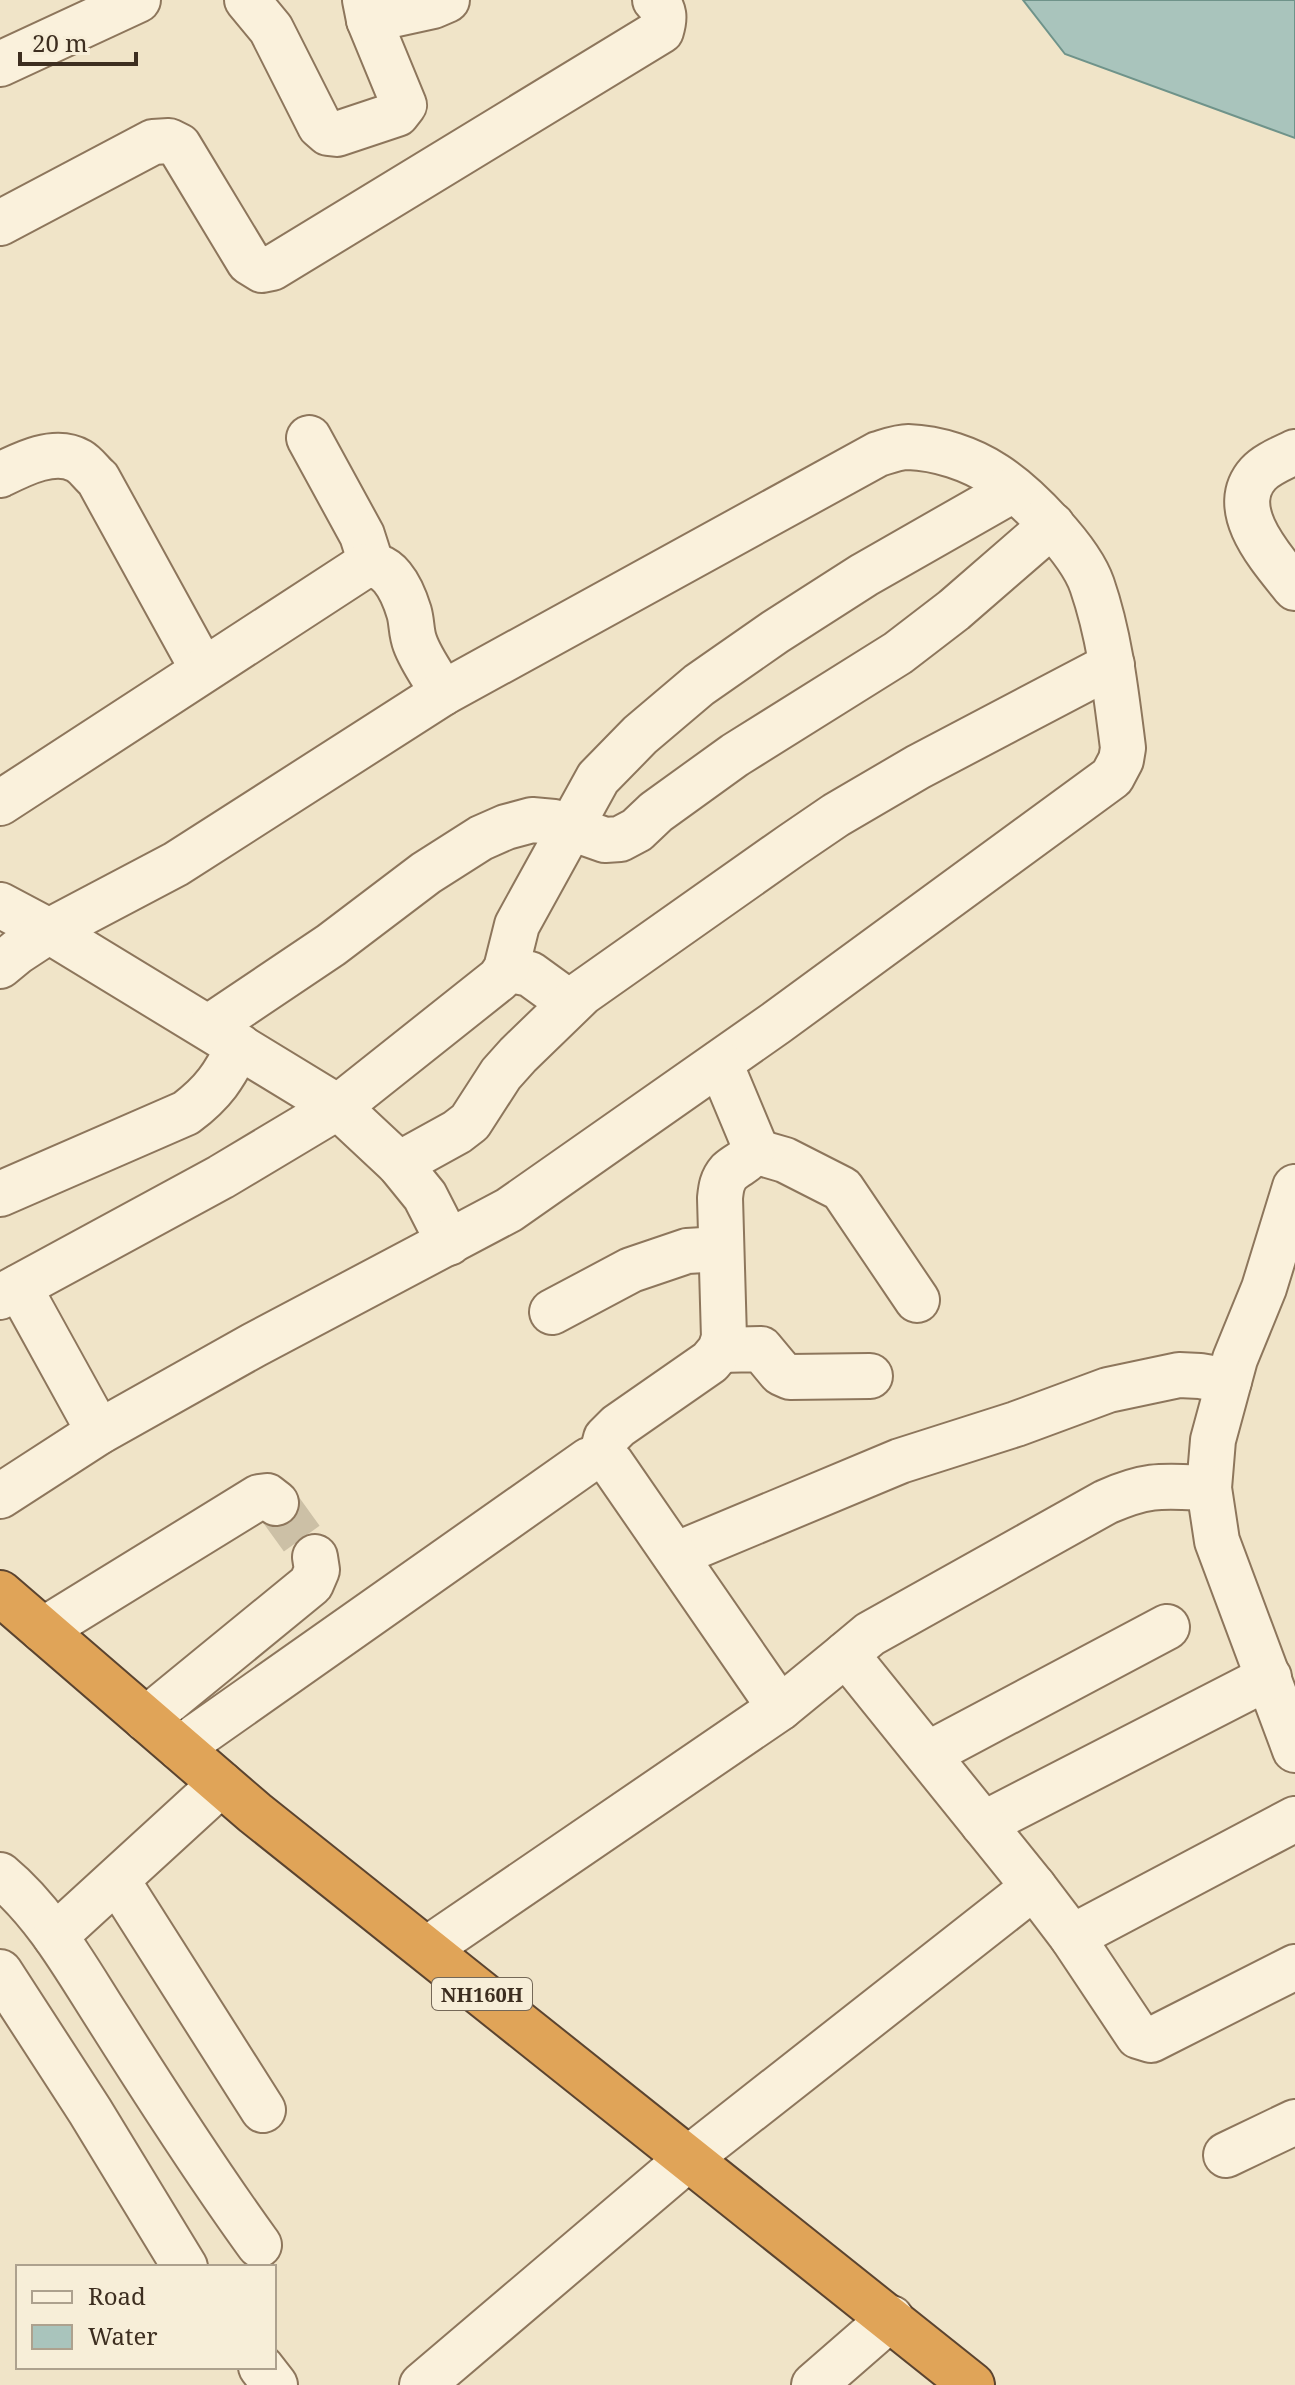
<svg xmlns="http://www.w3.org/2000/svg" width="1295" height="2385" viewBox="0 0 1295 2385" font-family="'Noto Serif',serif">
  <rect width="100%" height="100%" fill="#f0e4c8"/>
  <path fill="#a9c4bc" stroke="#6f938a" stroke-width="2" d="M1023,0H1295V138L1065,54Z"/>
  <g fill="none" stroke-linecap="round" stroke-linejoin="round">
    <path stroke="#ccc0a6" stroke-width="44" stroke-dasharray="44 22" stroke-linecap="butt" d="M276,1503L315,1557"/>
    <g stroke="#8d765c" stroke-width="48">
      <g id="minor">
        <path d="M247,0L271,29L320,126L328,133L337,134L397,114L404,105L369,20L365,0"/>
        <path d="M369,20L433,6L447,0"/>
        <path d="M0,64L138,0"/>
        <path d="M0,223L153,142L169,141L179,146L249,262L262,270L272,268L661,31C665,18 665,10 655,0"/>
        <path d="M309,438L362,535L371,563"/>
        <path d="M1295,452C1283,458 1267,464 1258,474C1226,510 1273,560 1295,588"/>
        <path d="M0,475C22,464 55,447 79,461C86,465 92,474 98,479L203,670"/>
        <path d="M0,803L361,568C387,557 402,589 409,612C412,622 411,633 415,643C421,660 434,677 443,693"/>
        <path d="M0,905L49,931L338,1107L399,1164L425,1196L449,1243"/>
        <path d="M0,966L17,952L49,931L176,864L443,693L878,454C888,451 899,447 908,447C938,448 971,459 995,475C1026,495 1080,550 1092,585C1110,637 1116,693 1123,748L1121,760L1112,777L776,1023L509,1210L254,1345L99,1432L0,1496"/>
        <path d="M506,969L530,974L570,1003"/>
        <path d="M209,1027L331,945L426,873L481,838L506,827L532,820L554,822L605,840L620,839L637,830L656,812L735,755L898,653L954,610L1052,525"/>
        <path d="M754,1151L785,1160L842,1189L917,1300"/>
        <path d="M399,1164L457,1132L470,1122L501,1074L518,1055L582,993L792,845L836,815L918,767L1112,665"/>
        <path d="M1295,1187L1264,1288L1235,1359L1213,1440L1209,1488L1217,1541L1295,1750"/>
        <path d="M0,1194L186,1113C214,1092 224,1076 239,1046"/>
        <path d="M19,1287L99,1432"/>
        <path d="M0,1297L221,1177L338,1107L499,979L506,969L517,925L598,778L640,735L699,685L775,632L864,575L1013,490"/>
        <path d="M552,1312L631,1270L687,1251L721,1249"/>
        <path d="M720,1350L761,1349L781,1373L790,1377L870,1376"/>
        <path d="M601,1457L606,1438L618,1426L710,1362L720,1350L724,1338L720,1198C721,1188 722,1180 729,1172C741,1161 754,1161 753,1142L720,1063"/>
        <path d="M675,1555L900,1461L1016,1424L1108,1390L1179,1375L1200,1376L1229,1381"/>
        <path d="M43,1630L259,1497L267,1496L276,1503"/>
        <path d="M146,1719L311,1584L317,1570L315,1557"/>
        <path d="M180,1748L589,1460L601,1457L611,1463L780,1708"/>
        <path d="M928,1754L1167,1627"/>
        <path d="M983,1824L1269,1677"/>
        <path d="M0,1875C47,1914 77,1970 110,2021C158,2097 206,2172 259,2245"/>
        <path d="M117,1880L263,2110"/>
        <path d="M1034,1887L1072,1937L1138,2036L1151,2040L1295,1967"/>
        <path d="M55,1936L221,1784"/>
        <path d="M1072,1937L1295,1819"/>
        <path d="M427,1949L780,1708L846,1654"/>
        <path d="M0,1972L90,2111L185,2267"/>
        <path d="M1226,2155L1295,2122"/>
        <path d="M261,2367L275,2385"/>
        <path d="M422,2385L689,2158L1034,1887L846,1654L870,1634L1106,1502C1149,1483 1163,1486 1209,1488"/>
        <path d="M814,2385L891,2318"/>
      </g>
    </g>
    <g stroke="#5b4430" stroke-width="48">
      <path id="highway" d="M0,1593L255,1813L972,2385"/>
    </g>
    <use href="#minor" stroke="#faf1dc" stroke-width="44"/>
    <use href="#highway" stroke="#e0a458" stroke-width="44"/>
  </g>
  <g text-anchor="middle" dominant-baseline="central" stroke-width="7" stroke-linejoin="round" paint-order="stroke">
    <rect fill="#f7eed8" stroke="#756857" stroke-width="2" x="432" y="1978" width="100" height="32" rx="6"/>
    <g font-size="20" font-weight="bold" fill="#3d2e20">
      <text x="482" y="1994">NH160H</text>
    </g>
  </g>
  <rect x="16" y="2265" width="260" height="104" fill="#f7eed8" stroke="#ada18e" stroke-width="2"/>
  <rect x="32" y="2291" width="40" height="12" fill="#faf1dc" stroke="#ada18e" stroke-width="2"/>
  <text x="88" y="2305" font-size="24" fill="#3d2e20">Road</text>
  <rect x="32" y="2325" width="40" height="24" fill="#a9c4bc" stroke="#ada18e" stroke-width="2"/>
  <text x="88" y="2345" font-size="24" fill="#3d2e20">Water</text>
  <path d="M20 52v12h116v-12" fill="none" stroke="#3d2e20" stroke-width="4"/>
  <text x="32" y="52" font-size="24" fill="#3d2e20" stroke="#f7eed8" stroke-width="6" paint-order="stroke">20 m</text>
</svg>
